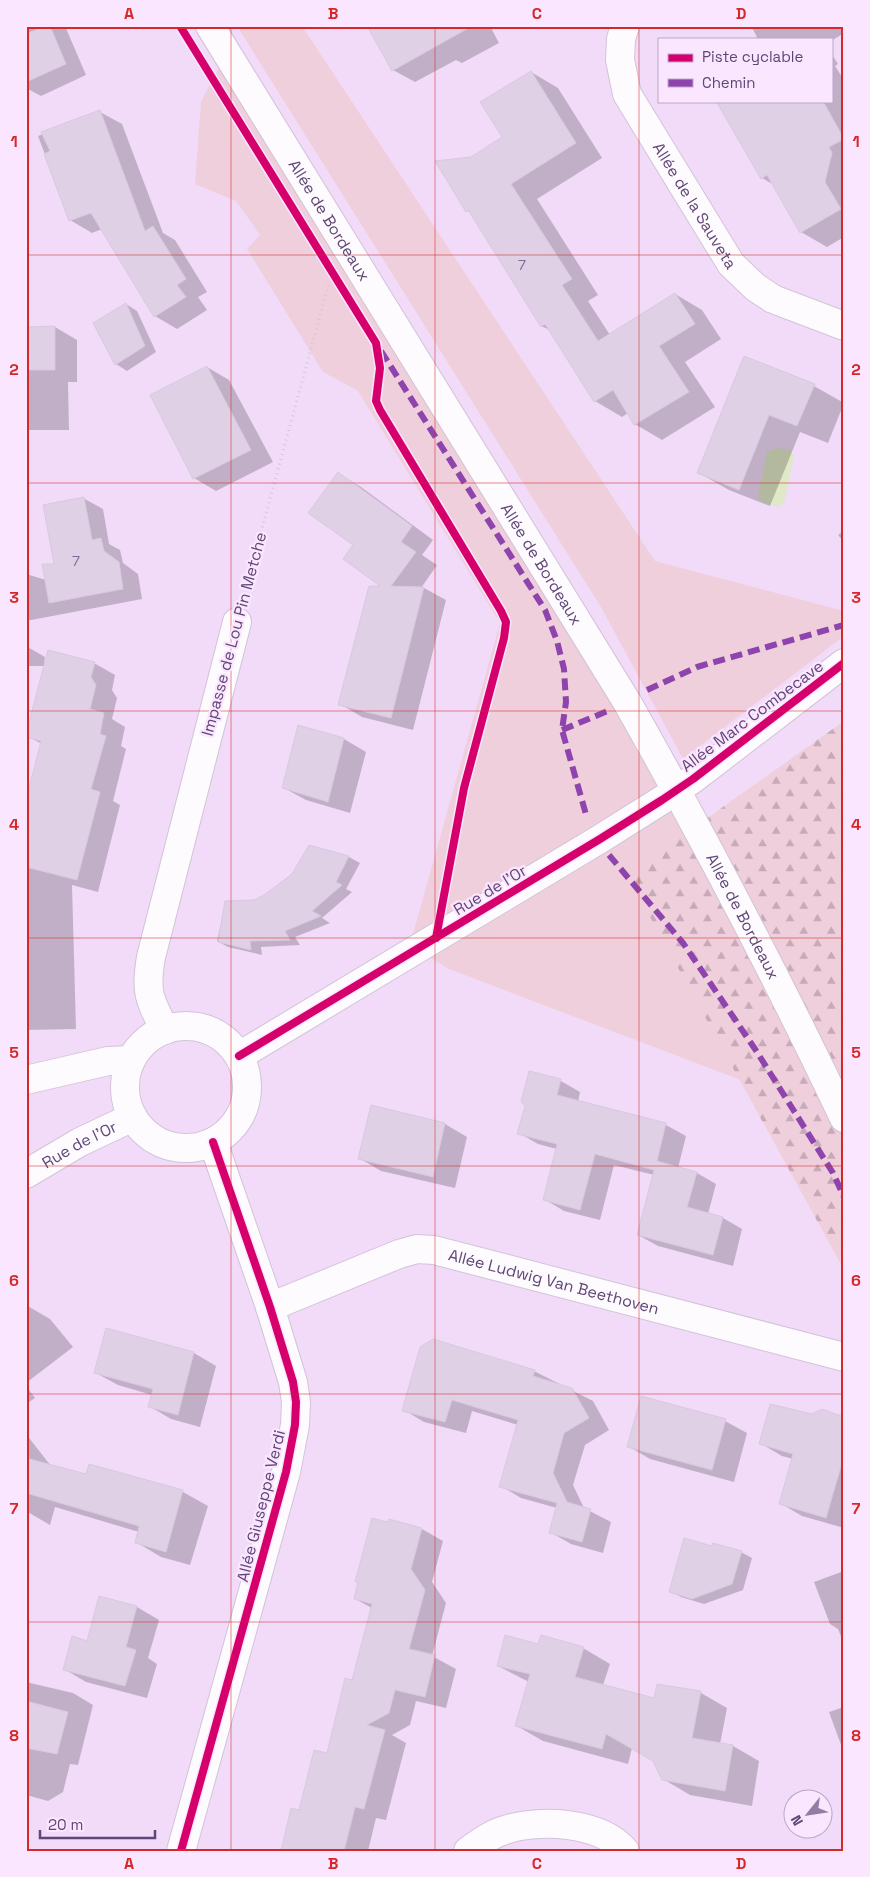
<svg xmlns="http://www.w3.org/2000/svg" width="870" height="1877" viewBox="0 0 870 1877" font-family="'Space Grotesk',sans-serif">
  <defs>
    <pattern id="forest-firs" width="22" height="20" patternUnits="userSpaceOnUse" patternTransform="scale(1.25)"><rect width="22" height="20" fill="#f0cfdc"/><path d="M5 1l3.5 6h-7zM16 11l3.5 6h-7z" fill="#c6aab7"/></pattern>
  </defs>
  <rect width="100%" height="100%" fill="#f4e6f7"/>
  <path fill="#f2dbf9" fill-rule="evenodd" d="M26,26H844V721L627,875L844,1270V1851H26ZM659,39H831V101H659ZM792,1800H822V1830H792Z"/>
  <g fill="#f0cfdc">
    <path d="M237,26H302L655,561L844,611V636L683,759L602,609Z"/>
    <path d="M226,53L677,790L759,1087L449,969L417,950L413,934L500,623L358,391L323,372L247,249L260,235L236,201L195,184L201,102Z"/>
  </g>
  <path fill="url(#forest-firs)" d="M844,721V1270L627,875Z"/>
  <path fill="#dfe8c7" d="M777,448L791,450L794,456L784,503L778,507L762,502L758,496L767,452Z"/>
  <g fill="#0003">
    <path d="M26,26H65L86,75L41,96L26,88Z"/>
    <path d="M369,26H490L499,43L462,63L456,60L415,82L393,70Z"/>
    <path d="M751,26H844V33L831,41V39H755L757,37Z"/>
    <path d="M831,53L838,64L835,66L844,80V237L827,247L801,232L774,185L762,178L729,101H831Z"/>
    <path d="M531,72L558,88L602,158L537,199L598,295L588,301L610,335L675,294L702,310L721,339L685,362L715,407L662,440L635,424L628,413L622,417L595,401L552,331L541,326L472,213L467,211L504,138Z"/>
    <path d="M100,112L122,124L163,233L175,240L207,292L198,297L207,310L177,329L155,316L102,229L92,233L70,220L38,136Z"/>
    <path d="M126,304L137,311L156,352L127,371L116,364Z"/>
    <path d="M55,327L77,340V382H68L69,430H26V328Z"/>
    <path d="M745,358L814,386L844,403L828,443L800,432L770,506L729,490L699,473Z"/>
    <path d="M207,367L229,380L273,462L216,491L194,478Z"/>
    <path d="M339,474L361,487L433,540L422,555L437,565L421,588H424L446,600L413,730L362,717L340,704L384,587L355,544Z"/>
    <path d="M83,498L103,509L109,544L120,550L123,563L138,574L142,599L26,621V574L46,580L56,565Z"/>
    <path d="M844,531V542L838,535Z"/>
    <path d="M26,646L45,657L44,663H94L115,675L112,690L117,698L112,719L125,727L121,746L126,749L113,801L120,805L98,892L72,885L76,1029L26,1030V849L42,744L27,736L45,666H26Z"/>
    <path d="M344,739L366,752L350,813L306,800L284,788Z"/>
    <path d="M309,847L349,857L360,863L346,889L352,892L322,918L330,923L295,937L300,945L261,947L262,955L228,947L217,941L226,903L254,901L265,896L293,875Z"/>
    <path d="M561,1081L580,1092L578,1102L666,1125L686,1136L678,1168L697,1173L716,1184L708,1214L723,1218L742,1229L733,1266L658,1246L638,1235L654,1175L614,1165L600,1220L564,1211L544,1199L557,1149L538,1144L519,1133Z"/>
    <path d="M445,1124L467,1137L455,1188L381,1171L359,1158Z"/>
    <path d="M26,1305L50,1319L73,1347L26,1383Z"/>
    <path d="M107,1330L194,1353L216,1366L200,1427L171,1419L149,1406L152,1395L118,1385L96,1373Z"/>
    <path d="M534,1371L593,1401L609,1430L585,1445L573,1485L584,1508L611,1522L603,1553L571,1544L550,1532L557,1508L521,1498L501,1486L518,1425L472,1411L466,1433L424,1422L404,1410Z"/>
    <path d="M26,1386L35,1398L26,1404Z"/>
    <path d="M812,1416L844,1419V1528L802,1516L780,1503L793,1459L782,1456L760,1443Z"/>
    <path d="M725,1421L747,1433L734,1482L650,1459L628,1446Z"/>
    <path d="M26,1434L51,1466L87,1475L90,1465L183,1492L208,1506L190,1565L161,1557L136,1542L139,1532L55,1507L50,1525L26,1511Z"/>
    <path d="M422,1529L443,1541L432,1582L446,1603L432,1656L456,1669L446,1708L416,1701L410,1725L392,1735L406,1743L386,1820L376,1818L368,1851H290L300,1812L328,1754L353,1681L372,1608L355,1599L359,1583L356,1581Z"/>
    <path d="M713,1548L741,1552L752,1558L743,1590L704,1604L681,1597L670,1591Z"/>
    <path d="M844,1571V1644L838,1629L830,1624L814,1582Z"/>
    <path d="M100,1597L137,1607L159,1620L148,1658L157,1664L147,1698L86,1682L64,1669L88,1642Z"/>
    <path d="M539,1646L583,1648L610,1664L603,1685L655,1699L701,1693L727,1708L720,1744L733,1746L759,1761L752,1806L690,1795L663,1779L655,1761L632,1748L628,1764L543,1741L517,1726L529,1682L498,1666Z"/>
    <path d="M26,1682L73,1693L93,1705L78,1765L70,1764L63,1792L48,1801L26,1795Z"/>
    <path d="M844,1707V1753L829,1712Z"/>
  </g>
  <g fill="#dfd0e6" stroke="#d8c8e0">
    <path d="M45,26H50L66,64L26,82V34Z"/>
    <path d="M367,26H472L392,71Z"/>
    <path d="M531,71L576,143L511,184L572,279L562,285L598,341L675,293L695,324L659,346L689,392L634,425L613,390L594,402L545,324L541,327L468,210L466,212L435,161L471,157L502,137L480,102Z"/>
    <path d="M716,101H823L844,139L829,147L832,153L825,182L841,209L800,233L767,175L761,179Z"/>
    <path d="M100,110L145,231L153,226L186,279L177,285L186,297L154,317L91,213L69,221L44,154L50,151L41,132Z"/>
    <path d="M126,303L145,346L115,365L93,323Z"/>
    <path d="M55,326V370H26V327Z"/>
    <path d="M744,356L815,384L797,426L769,415L739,490L697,473Z"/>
    <path d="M207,366L251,450L193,479L150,395Z"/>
    <path d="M338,472L412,526L401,542L416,552L391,586L424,587L391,718L338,705L369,586H380L343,559L353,545L308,513Z"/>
    <path d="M84,497L92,540L101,538L104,551L119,562L123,589L49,603L42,564H54L43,505Z"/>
    <path d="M48,650L95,662L91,677L96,685L90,709L104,713L100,734L106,736L91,789L100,792L77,880L26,867V800L41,741L26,737V734Z"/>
    <path d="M298,725L344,738L328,802L282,788Z"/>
    <path d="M309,845L349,856L336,882L342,885L312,911L321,916L285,931L290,940L250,941L251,950L218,942L225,901L254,900L264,895L292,874Z"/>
    <path d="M529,1071L561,1079L557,1095L666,1123L657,1161L697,1172L687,1207L723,1217L713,1255L637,1235L654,1170L595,1154L580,1210L543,1200L557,1144L517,1134L525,1106L521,1102Z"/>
    <path d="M371,1105L445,1123L433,1177L358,1159Z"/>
    <path d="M106,1328L194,1352L178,1415L148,1407L153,1389L94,1373Z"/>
    <path d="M433,1339L535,1370L533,1376L572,1388L589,1418L564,1433L553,1473L567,1502L591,1509L582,1542L549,1533L557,1503L499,1487L518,1420L452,1400L445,1422L402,1411L420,1347Z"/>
    <path d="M641,1396L726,1419L712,1470L627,1447Z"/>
    <path d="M770,1404L812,1414L822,1409L844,1417V1456L826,1518L779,1504L793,1454L759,1444Z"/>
    <path d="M26,1458L86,1474L89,1464L183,1490L166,1552L135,1543L139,1526L26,1493Z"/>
    <path d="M372,1518L387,1522L389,1519L422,1528L411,1569L425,1590L409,1649L435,1655L425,1697L395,1690L389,1713L367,1725L385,1730L364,1809L355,1807L344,1851H281L291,1808L299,1810L314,1750L327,1753L345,1678L352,1680L372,1604L354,1599L358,1582H355Z"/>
    <path d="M684,1538L712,1546L713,1543L742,1551L732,1584L692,1599L669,1592Z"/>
    <path d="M99,1596L137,1606L126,1647L136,1650L125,1686L63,1670L72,1636L87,1641Z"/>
    <path d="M505,1635L538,1644L541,1635L584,1647L575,1677L654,1698L657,1684L701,1691L692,1738L733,1745L725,1791L662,1780L653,1761L606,1734L602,1749L515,1726L530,1674L497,1666Z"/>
    <path d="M26,1701L68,1712L57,1754L26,1748Z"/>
  </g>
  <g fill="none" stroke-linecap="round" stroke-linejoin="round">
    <g stroke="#d1c4d8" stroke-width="30">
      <g id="minor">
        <path id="s1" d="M625,26L621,39L620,60L627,94L731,264L755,287L773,299L844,326"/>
        <circle cx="186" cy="1087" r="61"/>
        <path d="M165,1030C149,999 145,992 151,957L237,622"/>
        <path d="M239,1056L600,839L662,800L693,779L844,663"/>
        <path d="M26,1080L108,1061L131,1060"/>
        <path id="s2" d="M26,1174L80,1142L133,1117"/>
        <path id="s3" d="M270,1307L399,1254L417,1249L434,1250L844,1357"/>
        <path d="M181,1851L286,1472L295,1425L296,1402L293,1382L270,1307L213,1142"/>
        <path d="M468,1851C479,1843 491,1834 505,1830C538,1819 600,1821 625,1851"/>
      </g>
    </g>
    <g stroke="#d1c3d7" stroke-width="30">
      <g id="secondary">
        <path id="s4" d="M210,26L627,702C704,838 777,977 844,1118"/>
      </g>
    </g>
    <path stroke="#d1c8d8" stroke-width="3" stroke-dasharray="1 4" stroke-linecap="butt" d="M245,590L329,283"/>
    <use href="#minor" stroke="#fdfbfe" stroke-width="28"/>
    <use href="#secondary" stroke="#fdfbfe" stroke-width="28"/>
    <g stroke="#8e44ad" stroke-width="6" stroke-dasharray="12 6" stroke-linecap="butt">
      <path d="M381,351L545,610L557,641L564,669L566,702L562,730L587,818"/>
      <path d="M647,690L697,667L844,625"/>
      <path d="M562,730L610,710"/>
      <path d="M609,855L683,943L755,1049L833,1173L844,1197"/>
    </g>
    <g stroke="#fae7ff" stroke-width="11">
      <g id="cycleway">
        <path d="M180,26L376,343L380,368L376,401L380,410L501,611L506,622L504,638L464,788L436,938"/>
        <path d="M239,1056L600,839L662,800L693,779L844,663"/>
        <path d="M181,1851L286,1472L295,1425L296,1402L293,1382L270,1307L213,1142"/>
      </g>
    </g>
    <use href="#cycleway" stroke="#d6006c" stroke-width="8"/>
  </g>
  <path fill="none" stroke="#d62828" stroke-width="1" stroke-opacity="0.55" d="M231,26V1851M435,26V1851M639,26V1851M26,255H844M26,483H844M26,711H844M26,938H844M26,1166H844M26,1394H844M26,1622H844"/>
  <g text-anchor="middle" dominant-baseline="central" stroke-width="4.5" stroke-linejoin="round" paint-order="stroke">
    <g font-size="14" fill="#816993">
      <text x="522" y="265">7</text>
      <text x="76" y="561">7</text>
    </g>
    <g font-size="16" fill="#604576" stroke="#fae7ff">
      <text stroke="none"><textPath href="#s1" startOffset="200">Allée de la Sauveta</textPath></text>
      <text stroke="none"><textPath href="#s4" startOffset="228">Allée de Bordeaux</textPath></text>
      <text stroke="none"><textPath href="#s4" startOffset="632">Allée de Bordeaux</textPath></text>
      <text transform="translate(234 634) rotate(-75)">Impasse de Lou Pin Metche</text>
      <text transform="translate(752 716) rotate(-37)">Allée Marc Combecave</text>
      <text transform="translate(490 890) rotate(-31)">Rue de l'Or</text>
      <text stroke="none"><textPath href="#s4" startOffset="1038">Allée de Bordeaux</textPath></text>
      <text stroke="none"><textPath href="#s2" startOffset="61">Rue de l'Or</textPath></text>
      <text stroke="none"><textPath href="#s3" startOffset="299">Allée Ludwig Van Beethoven</textPath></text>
      <text transform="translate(261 1506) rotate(-76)">Allée Giuseppe Verdi</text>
    </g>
  </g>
  <rect width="870" height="1877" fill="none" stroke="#fae7ff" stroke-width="55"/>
  <rect x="658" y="38" width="175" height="65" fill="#fae7ff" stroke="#bca6c8"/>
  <rect x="668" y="54" width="25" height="8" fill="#d6006c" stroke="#bca6c8"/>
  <text x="702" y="62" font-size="15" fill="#604576">Piste cyclable</text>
  <rect x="668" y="79" width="25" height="8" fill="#8e44ad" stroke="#bca6c8"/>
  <text x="702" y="88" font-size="15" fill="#604576">Chemin</text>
  <g transform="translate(808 1814) rotate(240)"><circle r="24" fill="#fae7ff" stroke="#bca6c8"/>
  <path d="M0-4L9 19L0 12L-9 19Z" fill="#947da3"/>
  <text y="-8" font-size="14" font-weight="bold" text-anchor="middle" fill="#604576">N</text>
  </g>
  <path d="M40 1830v8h115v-8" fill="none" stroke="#604576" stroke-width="2.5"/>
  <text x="48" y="1830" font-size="15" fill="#604576" stroke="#fae7ff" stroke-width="4" paint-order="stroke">20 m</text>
  <rect x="28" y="28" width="814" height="1822" fill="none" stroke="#d62828" stroke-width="2"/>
  <g font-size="16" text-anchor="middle" font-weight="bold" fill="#d62828">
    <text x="129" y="19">A</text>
    <text x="333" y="19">B</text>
    <text x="537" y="19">C</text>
    <text x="741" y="19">D</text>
    <text x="14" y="147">1</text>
    <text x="856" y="147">1</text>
    <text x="14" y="375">2</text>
    <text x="856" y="375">2</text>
    <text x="14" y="603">3</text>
    <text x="856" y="603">3</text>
    <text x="14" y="830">4</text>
    <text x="856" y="830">4</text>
    <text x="14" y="1058">5</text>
    <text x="856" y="1058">5</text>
    <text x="14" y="1286">6</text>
    <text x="856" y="1286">6</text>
    <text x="14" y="1514">7</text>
    <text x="856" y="1514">7</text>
    <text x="14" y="1741">8</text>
    <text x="856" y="1741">8</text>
    <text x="129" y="1869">A</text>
    <text x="333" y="1869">B</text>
    <text x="537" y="1869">C</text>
    <text x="741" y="1869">D</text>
  </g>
</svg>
